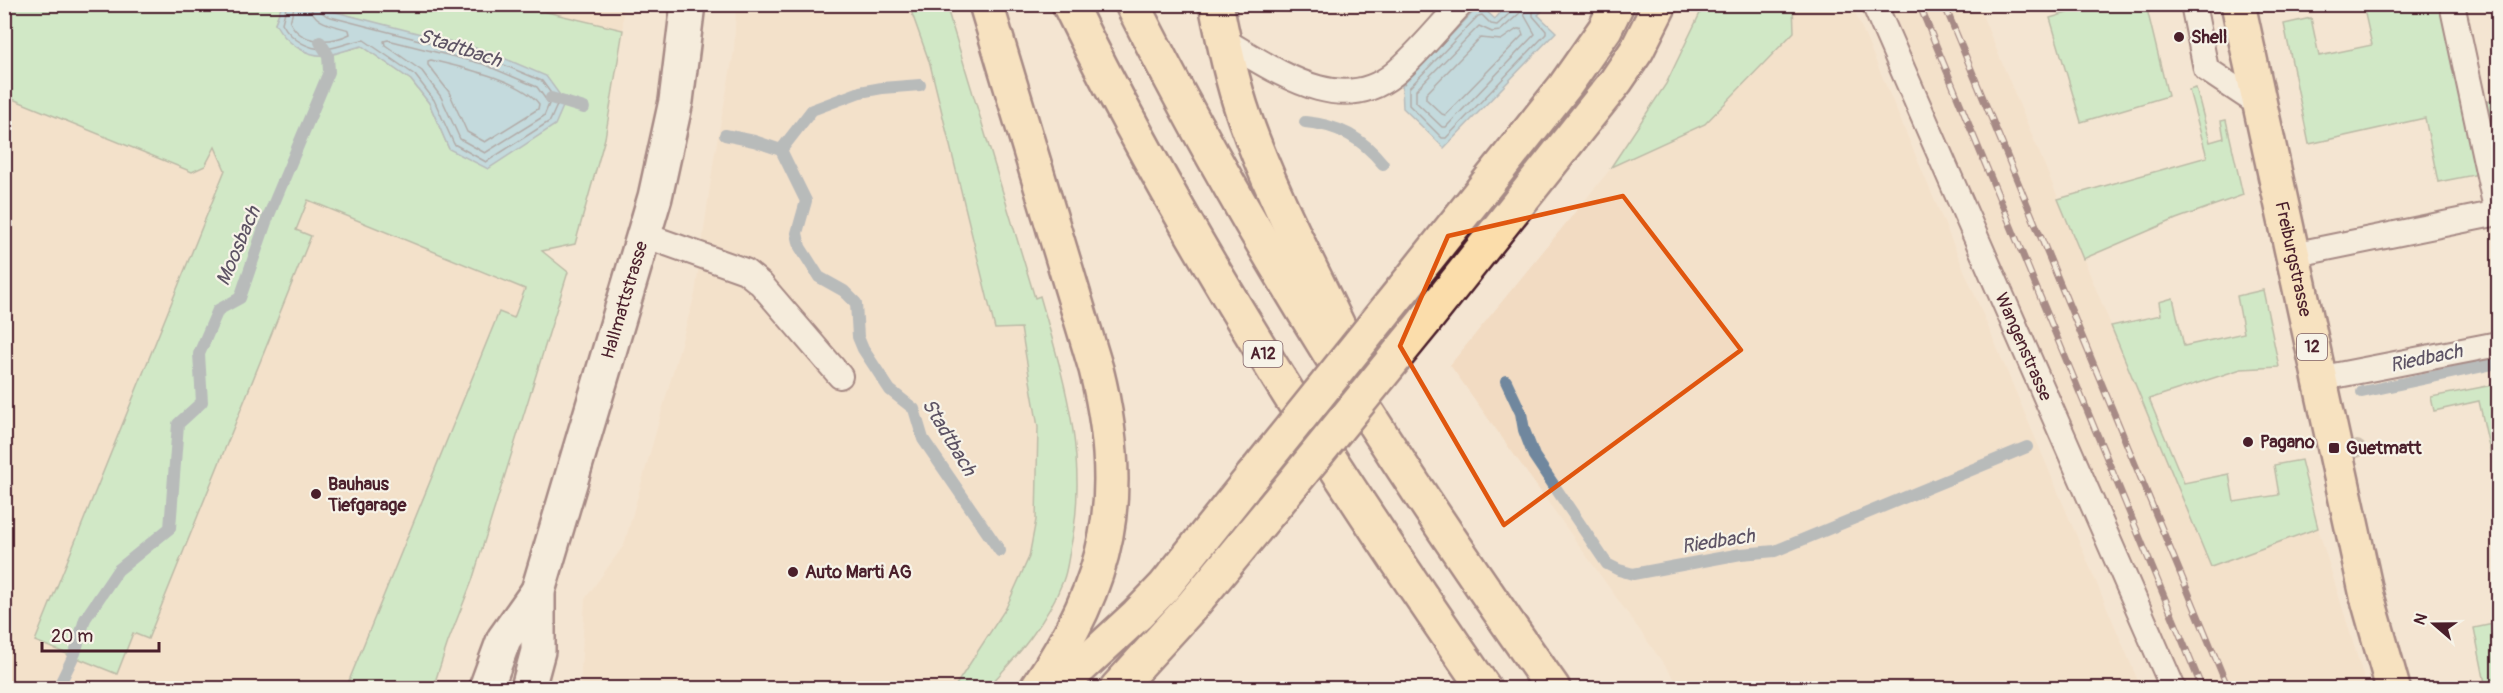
<svg xmlns="http://www.w3.org/2000/svg" width="2503" height="693" viewBox="0 0 2503 693" font-family="Pangolin,sans-serif">
  <rect width="100%" height="100%" fill="#f4e5d2"/>
  <filter id="ink" filterUnits="userSpaceOnUse"><feTurbulence type="fractalNoise" baseFrequency=".0167" numOctaves="2"/><feDisplacementMap in="SourceGraphic" scale="12" xChannelSelector="R" yChannelSelector="G"/><feConvolveMatrix kernelMatrix="1 2 1 2 8 2 1 2 1" color-interpolation-filters="sRGB"/></filter>
  <g filter="url(#ink)">
    <g fill="#f2dbc2">
      <path d="M517,5H623V30Z"/>
      <path d="M736,5H910L930,64L995,328L1021,327L1038,427L1036,520L1029,557L1006,608L954,688H580L585,599L624,545L695,294L714,158L734,51Z"/>
      <path d="M1794,5H1852L2141,688H1681L1450,365L1612,167L1705,124L1794,31Z"/>
      <path d="M1874,5H1978L2211,566L2318,528L2367,688H2173Z"/>
      <path d="M4,66L215,147L538,284L416,688H5Z"/>
    </g>
    <g fill="#a6ecb9" stroke="#788672" stroke-width="1.5">
      <path d="M2097,4L2146,5L2168,96L2081,122L2050,18Z"/>
      <path d="M4,5H282L275,23C316,55 310,60 362,46L411,80L429,103L449,149L406,31L328,10L321,5H517L623,30L605,138L575,244L542,251L568,272L472,581L448,642L433,688H346L499,312L514,318L525,289L308,200L296,230L311,236L148,639L133,633L117,674L35,641L225,170L215,147L205,166L192,172L5,96Z"/>
      <path d="M909,5H946L1035,298L1040,296C1064,380 1090,461 1070,550C1068,560 1067,571 1063,581C1047,622 1017,657 987,688H954L1006,608L1029,557L1036,520L1038,427L1021,328L995,329L930,64Z"/>
      <path d="M1704,5H1793L1794,32L1705,124L1611,167L1666,84Z"/>
      <path d="M2363,5H2443L2479,174L2438,182L2425,118L2309,144L2284,24L2311,18L2319,56L2372,45Z"/>
      <path d="M2196,88L2210,142L2224,138L2221,121L2226,120L2243,195L2176,219L2083,259L2058,199L2207,157L2189,90Z"/>
      <path d="M2498,99V138L2490,139L2482,103Z"/>
      <path d="M2263,290L2279,367L2241,369L2149,399L2184,483L2229,474L2234,502L2279,495L2274,465L2301,460L2318,528L2211,567L2111,326L2161,315L2159,302L2173,298L2184,346L2244,333L2237,296Z"/>
      <path d="M2498,384V487L2479,401L2434,411L2431,397Z"/>
      <path d="M2498,623V688H2486L2474,628Z"/>
    </g>
    <g fill="#89cdea" stroke="#70879e" stroke-width="1.5">
      <path d="M282,5H321L328,10L487,51L546,76L565,102L555,125L488,169L449,149L429,103L411,80L362,46C351,48 340,53 329,55C306,58 285,42 275,23Z"/>
      <path d="M1480,5L1495,19L1507,5H1548L1538,15L1556,32L1444,148L1403,108L1402,86Z"/>
    </g>
    <g fill="none" stroke-linecap="round" stroke-linejoin="round">
      <g stroke="#636577" stroke-width="1.5">
        <path d="M287,4L282,23C291,40 311,52 331,48C342,46 352,41 364,40L415,75L434,100L454,144L486,162L550,121L558,103L542,81L485,57L327,16L320,11L318,4"/>
        <path d="M295,4L290,22C301,45 331,43 350,34L349,30C334,25 312,24 310,4"/>
        <path d="M1513,4L1512,11L1497,25L1491,24L1482,15L1478,16L1409,88V105L1442,138H1446L1546,34V31L1533,16V11L1539,4"/>
        <path d="M1522,11L1535,34L1446,127H1442L1416,102V90L1479,26L1492,32L1500,31Z"/>
        <path d="M1517,29H1521L1523,35L1445,115L1442,114L1426,99V94L1480,38L1501,40Z"/>
        <path d="M388,40L483,64L537,87L549,104L544,116L485,153L460,139L441,97L422,71L385,45L384,41Z"/>
        <path d="M431,60C460,67 522,80 539,104L538,109L485,142L467,132L449,92L428,65V61Z"/>
      </g>
      <g stroke="#70879e" stroke-width="12">
        <path d="M551,98L584,108"/>
        <path d="M1305,122C1339,125 1362,138 1383,164"/>
        <path d="M725,135L754,141L781,150L806,201L797,233L800,247L819,277L844,291L856,303L858,337L863,349L890,390L914,409L923,439L1000,551"/>
        <path d="M781,150L812,110L860,92L882,88L920,85"/>
        <path d="M1506,381L1521,413L1524,430L1534,456L1607,564L1619,570L1633,574L1741,554L1775,551L2027,447"/>
        <path d="M2362,392L2498,363"/>
        <path d="M58,688L75,653L85,619L118,570L170,528L178,424L202,402L199,354L218,310L240,298L266,222L329,72L328,55L320,42"/>
      </g>
      <g stroke="#4a1f2b" stroke-width="28">
        <g id="service">
          <path id="s1" d="M1874,4L2173,688"/>
          <path d="M2193,4L2206,69L2260,105"/>
          <path d="M2452,4L2497,213"/>
          <path d="M1223,40C1273,68 1339,119 1394,74C1418,54 1439,27 1461,4"/>
          <path d="M644,235L745,271L761,284L840,376"/>
          <path d="M2292,255L2498,213"/>
          <path d="M2318,379L2498,344"/>
        </g>
      </g>
      <g stroke="#4a1f2b" stroke-width="38">
        <g id="secondary">
          <path d="M486,688L504,639L538,591"/>
          <path id="s2" d="M528,688L538,651V591L655,197L676,101L688,4"/>
        </g>
      </g>
      <g stroke="#4a1f2b" stroke-width="38">
        <g id="primary">
          <path id="s3" d="M2238,4L2367,596L2393,688"/>
        </g>
      </g>
      <g stroke="#4a1f2b" stroke-width="38">
        <g id="motorway">
          <path d="M986,4L1096,369C1128,496 1110,581 1037,688"/>
          <path d="M1069,4C1187,244 1332,469 1484,688"/>
          <path d="M1132,4C1253,244 1399,470 1553,688"/>
          <path d="M1216,4C1224,43 1232,82 1245,119C1274,201 1318,281 1354,360"/>
          <path d="M1404,288L1565,86L1605,29L1617,4"/>
          <path d="M1425,321L1616,81L1637,50L1660,4"/>
          <path d="M1058,688L1137,615L1164,587L1252,477"/>
          <path d="M1117,688L1191,607L1272,509"/>
        </g>
      </g>
      <use href="#service" stroke="#f7f3e8" stroke-width="24"/>
      <use href="#secondary" stroke="#f7f3e8" stroke-width="33"/>
      <use href="#primary" stroke="#fbddab" stroke-width="33"/>
      <use href="#motorway" stroke="#fbddab" stroke-width="33"/>
      <g stroke="#4a1f2b" stroke-width="7">
        <g id="rail">
          <path d="M1919,4L2202,688"/>
          <path d="M1944,4L2228,688"/>
        </g>
      </g>
      <use href="#rail" stroke="#f7f3e8" stroke-width="4.5" stroke-dasharray="14" stroke-linecap="butt"/>
      <g stroke="#4a1f2b" stroke-width="38" stroke-linecap="butt">
        <g id="motorway-bridge">
          <path d="M1252,477L1404,288"/>
          <path d="M1272,509L1425,321"/>
        </g>
      </g>
      <use href="#motorway-bridge" stroke="#fbddab" stroke-width="33"/>
    </g>
    <circle fill="#a39489" cx="2357" cy="449" r="9"/>
  </g>
  <path d="M0 0H2503V693H0ZM1623,196L1741,350L1504,525L1400,346L1448,236Z" fill="#f4e5d2" fill-opacity=".55" fill-rule="evenodd"/>
  <path fill="none" stroke="#e0560e" stroke-width="4.5" stroke-linejoin="round" d="M1623,196L1741,350L1504,525L1400,346L1448,236Z"/>
  <g fill="#4a1f2b" stroke="#f7f3e8" stroke-width="2">
    <circle cx="2179" cy="37" r="6"/>
    <circle cx="2248" cy="442" r="6"/>
    <rect x="2328" y="442" width="12" height="12" rx="3"/>
    <circle cx="316" cy="494" r="6"/>
    <circle cx="793" cy="572" r="6"/>
  </g>
  <g text-anchor="middle" dominant-baseline="central" stroke-width="4.5" stroke-linejoin="round" paint-order="stroke">
    <g fill="#f7f3e8" stroke="#7e5f64" stroke-width="1.5">
      <rect x="2297" y="334" width="30" height="26" rx="4.5"/>
      <rect x="1243.5" y="341" width="39" height="26" rx="4.5"/>
    </g>
    <g font-size="16" font-weight="bold" fill="#4a1f2b">
      <text x="2312" y="347">12</text>
      <text x="1263" y="354">A12</text>
    </g>
    <g font-size="18" font-weight="bold" fill="#4a1f2b" stroke="#f7f3e8" text-anchor="start">
      <text x="2191" y="37">Shell</text>
      <text x="2260" y="442">Pagano</text>
      <text x="2346" y="448">Guetmatt</text>
      <text x="328" y="484">Bauhaus<tspan x="328" dy="21">Tiefgarage</tspan></text>
      <text x="805" y="572">Auto Marti AG</text>
    </g>
    <g font-size="18" fill="#4a1f2b" stroke="#f7f3e8">
      <text stroke="none"><textPath href="#s3" startOffset="261">Freiburgstrasse</textPath></text>
      <text stroke="none"><textPath href="#s2" startOffset="402">Hallmattstrasse</textPath></text>
      <text stroke="none"><textPath href="#s1" startOffset="374">Wangenstrasse</textPath></text>
    </g>
    <g font-size="20" font-style="italic" fill="#5d5364" stroke="#f7f3e8">
      <text transform="translate(460 48) rotate(18)">Stadtbach</text>
      <text transform="translate(238 246) rotate(-67)">Moosbach</text>
      <text transform="translate(2426 358) rotate(-12)">Riedbach</text>
      <text transform="translate(949 437) rotate(59)">Stadtbach</text>
      <text transform="translate(1718 541) rotate(-9)">Riedbach</text>
    </g>
  </g>
  <rect width="2503" height="693" fill="none" stroke="#f7f3e8" stroke-width="24"/>
  <rect x="12" y="12" width="2479" height="669" fill="none" stroke="#4a1f2b" stroke-width="2" filter="url(#ink)"/>
  <g transform="translate(2434 624) rotate(290)" stroke="#f7f3e8" stroke-width="4.5" paint-order="stroke">
  <path d="M0-4.5L10 22L0 15L-10 22Z" fill="#4a1f2b"/>
  <text y="-9" font-size="16" font-weight="bold" text-anchor="middle" fill="#4a1f2b">N</text>
  </g>
  <path d="M42 642v9h117v-9" fill="none" stroke="#4a1f2b" stroke-width="3"/>
  <text x="51" y="642" font-size="18" fill="#4a1f2b" stroke="#f7f3e8" stroke-width="4.5" paint-order="stroke">20 m</text>
</svg>
